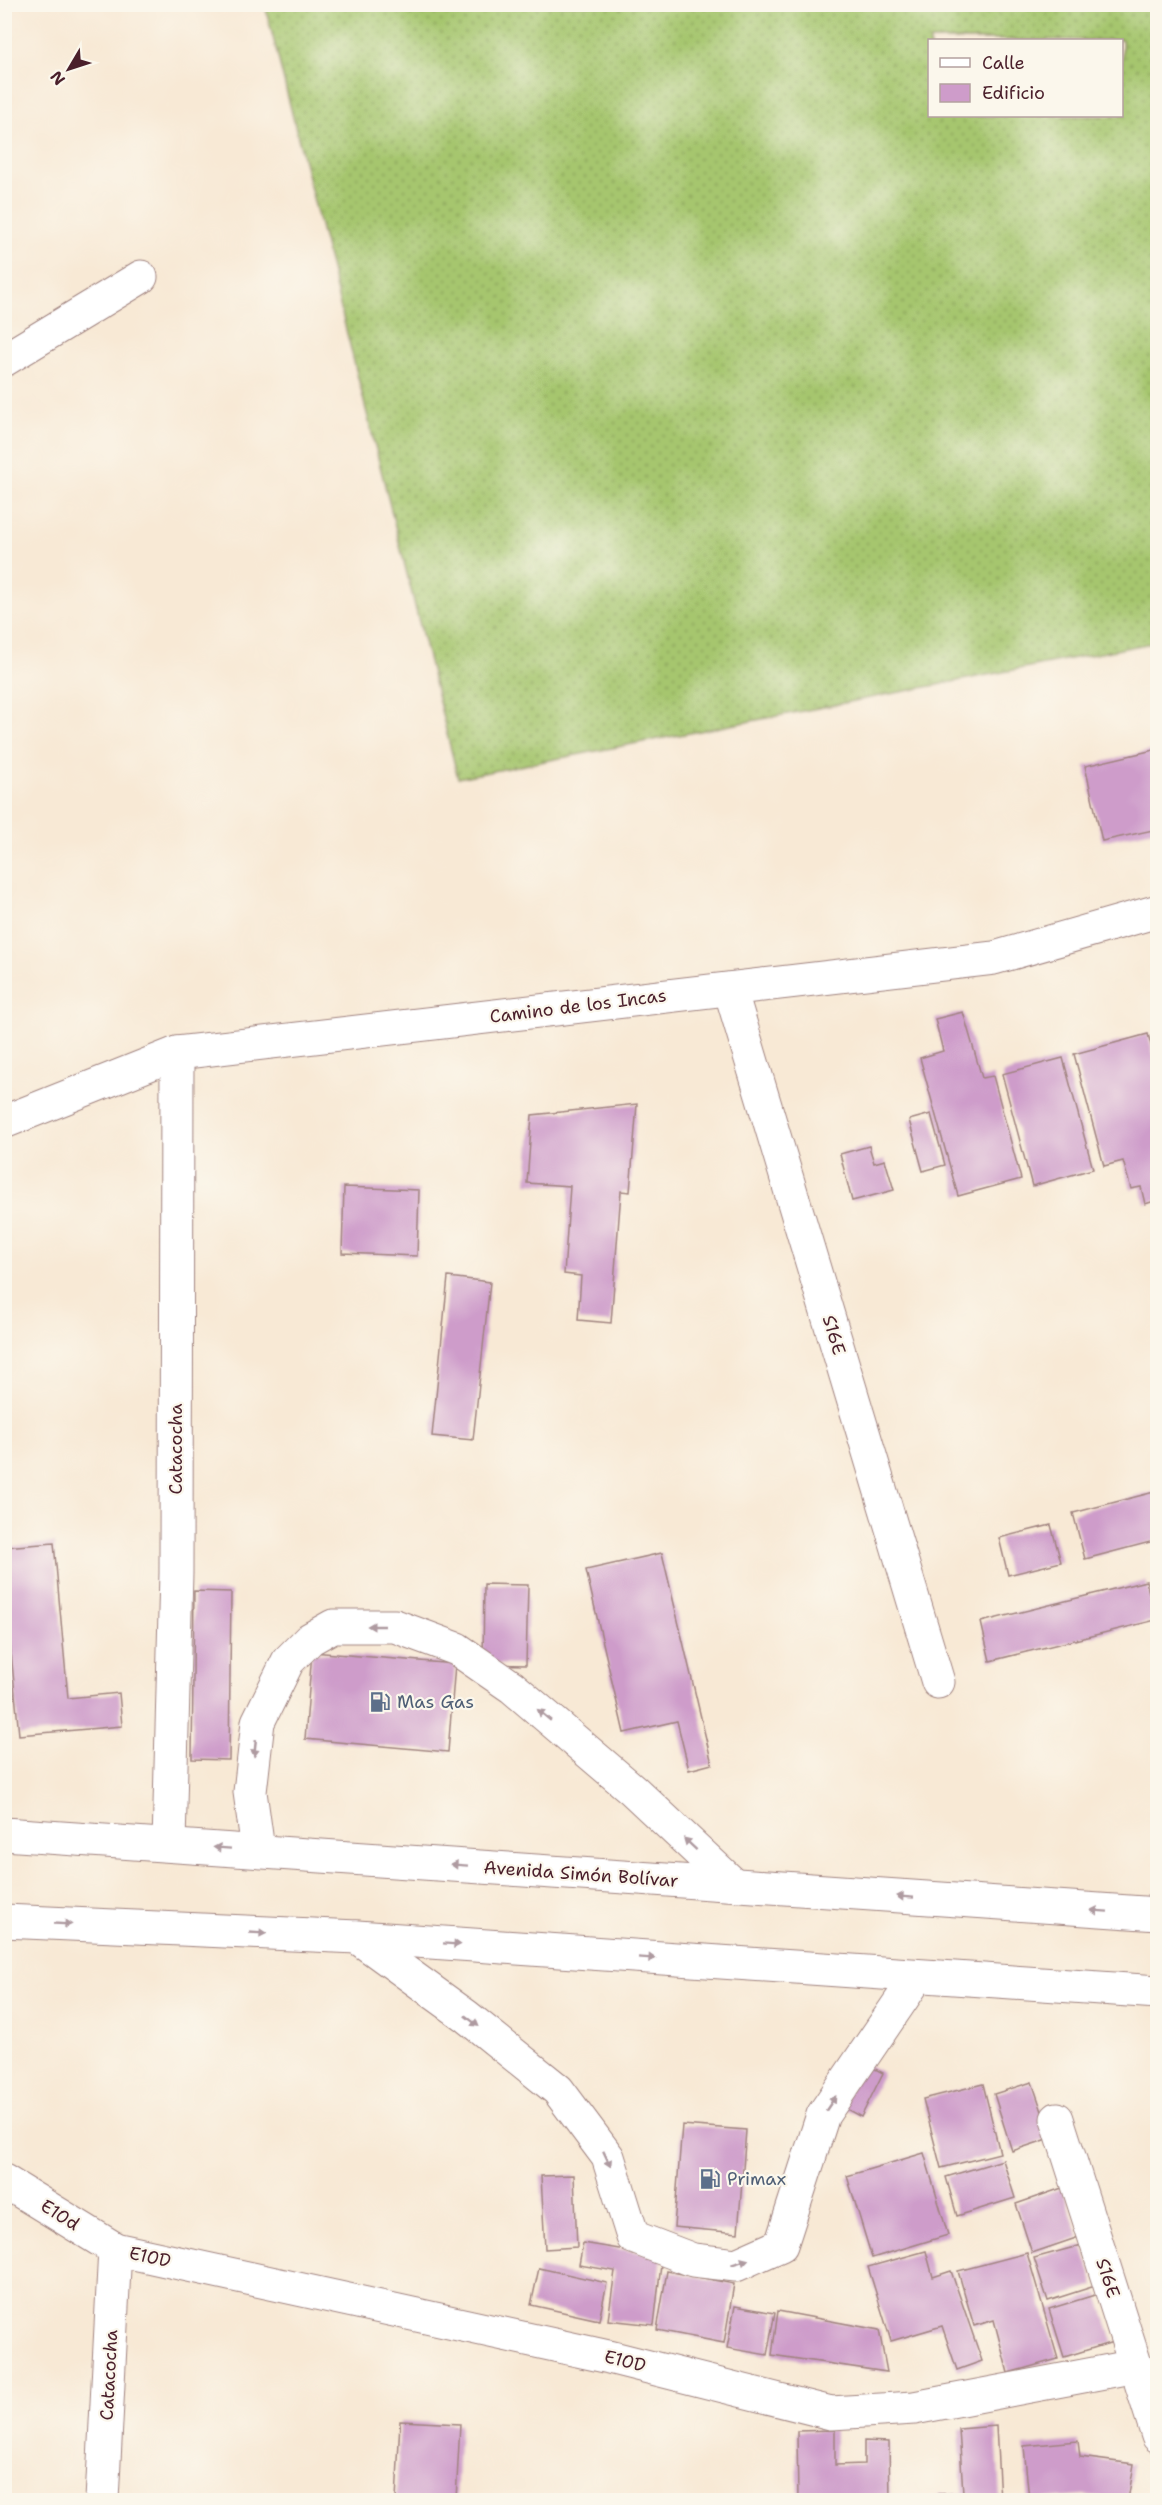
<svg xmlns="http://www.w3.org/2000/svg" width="1162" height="2505" viewBox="0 0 1162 2505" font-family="'Shantell Sans',sans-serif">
  <defs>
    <pattern id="grass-dots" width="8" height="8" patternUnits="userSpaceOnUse" patternTransform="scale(1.5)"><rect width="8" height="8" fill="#a6c66e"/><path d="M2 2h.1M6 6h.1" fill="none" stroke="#89a05b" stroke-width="1.8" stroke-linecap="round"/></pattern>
  </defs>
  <rect width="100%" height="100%" fill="#fbf7ec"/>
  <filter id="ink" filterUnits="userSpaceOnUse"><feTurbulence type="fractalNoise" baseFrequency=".0167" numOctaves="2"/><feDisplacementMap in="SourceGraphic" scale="12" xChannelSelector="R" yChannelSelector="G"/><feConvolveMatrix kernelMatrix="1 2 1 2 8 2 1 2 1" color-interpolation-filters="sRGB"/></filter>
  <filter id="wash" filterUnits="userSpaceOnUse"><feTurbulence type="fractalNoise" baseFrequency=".008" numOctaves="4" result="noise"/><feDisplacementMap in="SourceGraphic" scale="24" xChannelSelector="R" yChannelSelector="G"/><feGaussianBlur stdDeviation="1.35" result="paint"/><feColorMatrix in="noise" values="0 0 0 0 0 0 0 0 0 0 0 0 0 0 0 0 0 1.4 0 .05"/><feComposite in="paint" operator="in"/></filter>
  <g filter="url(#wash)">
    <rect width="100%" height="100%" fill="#f8e9d5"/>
    <path fill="url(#grass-dots)" stroke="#78724c" stroke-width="1.5" fill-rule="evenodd" d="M265,5H1157V642L458,778ZM930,40H1122V116H930Z"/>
    <g id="blocks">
      <g fill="#ce9cca">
        <path d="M1158,749V829L1102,841L1085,766Z"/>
        <path d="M963,1012L982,1078L993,1076L1021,1179L958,1196L920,1058L943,1051L935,1019Z"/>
        <path d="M1148,1034L1158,1071V1200L1145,1204L1141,1187L1131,1189L1123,1161L1104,1166L1074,1054Z"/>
        <path d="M1063,1058L1093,1169L1032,1186L1002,1074Z"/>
        <path d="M637,1104L630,1192L621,1191L611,1323L578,1320L581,1276L564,1274L570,1186L527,1183L532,1115Z"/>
        <path d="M931,1114L945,1165L923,1171L909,1120Z"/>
        <path d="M869,1146L874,1163L885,1160L894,1190L852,1201L840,1154Z"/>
        <path d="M344,1187L419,1190L417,1256L342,1253Z"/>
        <path d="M448,1277L490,1282L473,1440L432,1436Z"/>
        <path d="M1158,1491V1540L1085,1559L1073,1513Z"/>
        <path d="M1051,1525L1061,1562L1008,1575L999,1538Z"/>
        <path d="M54,1543L68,1698L119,1693L122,1726L19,1735L4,1580V1547Z"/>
        <path d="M662,1553L712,1764L689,1770L677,1721L624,1733L586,1570Z"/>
        <path d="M1146,1581L1156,1620L990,1661L981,1622Z"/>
        <path d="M484,1584L528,1585L526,1665L483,1664Z"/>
        <path d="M194,1591L231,1592L229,1760L192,1759Z"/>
        <path d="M312,1652L455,1664L448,1752L305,1739Z"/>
        <path d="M864,2063L883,2073L861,2117L841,2106Z"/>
        <path d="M1032,2082L1051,2138L1012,2151L994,2094Z"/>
        <path d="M983,2084L1000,2153L941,2168L923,2099Z"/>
        <path d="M682,2125L746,2130L738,2233L674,2227Z"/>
        <path d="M924,2153L948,2235L872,2258L847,2176Z"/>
        <path d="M1003,2160L1015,2198L957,2216L946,2177Z"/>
        <path d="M574,2175L577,2247L545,2249L541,2176Z"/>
        <path d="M1062,2188L1079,2237L1032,2253L1016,2204Z"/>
        <path d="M583,2243L662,2256L654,2325L608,2320L615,2271L579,2265Z"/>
        <path d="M1082,2245L1095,2286L1048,2301L1034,2258Z"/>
        <path d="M926,2251L933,2277L951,2271L982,2361L957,2370L942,2326L891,2341L868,2267Z"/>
        <path d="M1027,2253L1058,2359L1008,2373L994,2320L974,2326L958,2271Z"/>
        <path d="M539,2268L607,2283L599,2320L531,2305Z"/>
        <path d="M667,2271L734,2284L724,2343L657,2330Z"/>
        <path d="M1098,2294L1113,2342L1064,2357L1049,2309Z"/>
        <path d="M735,2306L775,2313L767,2355L727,2348Z"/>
        <path d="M778,2311L879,2330L887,2372L772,2355Z"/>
        <path d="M400,2421L460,2424L456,2500H396Z"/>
        <path d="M996,2426L1000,2500H939L938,2494L963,2493L959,2429Z"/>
        <path d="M835,2430V2465L864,2464V2441L889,2442L890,2500H798L797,2431Z"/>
        <path d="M1078,2441L1080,2457L1134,2464L1128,2500L1084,2495L1029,2500L1024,2446Z"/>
      </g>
    </g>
  </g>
  <g filter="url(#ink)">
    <use href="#blocks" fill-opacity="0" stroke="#a18480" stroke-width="1.5"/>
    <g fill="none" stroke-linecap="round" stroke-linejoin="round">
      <g stroke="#a18480" stroke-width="35">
        <g id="minor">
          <path d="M4,360L141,277"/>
          <path d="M730,989L938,1682"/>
          <path d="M4,1122L177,1053L994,958L1158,911"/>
          <path d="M169,1844L176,1573L177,1053"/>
          <path d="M258,1850L250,1792L258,1722L288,1661L310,1639L333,1626H395L457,1649L512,1687L633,1790L733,1884"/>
          <path d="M357,1937L466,2016L558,2090L608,2157L633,2237L693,2260L736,2265L781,2245L823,2115L917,1977"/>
          <path d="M1057,2119L1158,2436"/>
          <path d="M4,2181L115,2249L609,2357L831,2413L914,2408L1136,2366"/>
          <path d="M102,2500L115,2249"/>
        </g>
      </g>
      <g stroke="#a18480" stroke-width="35">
        <g id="highway">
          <path d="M4,1834L1158,1914"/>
          <path d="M4,1921L357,1937L1158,1992"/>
        </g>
      </g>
      <use href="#minor" stroke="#fff" stroke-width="33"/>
      <use href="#highway" stroke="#fff" stroke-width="33"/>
    </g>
    <defs><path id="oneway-solid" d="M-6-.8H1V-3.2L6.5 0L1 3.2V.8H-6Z" transform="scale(1.5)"/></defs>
    <g fill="#ae9aa0">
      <use href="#oneway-solid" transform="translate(376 1626) rotate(180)"/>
      <use href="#oneway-solid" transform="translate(544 1715) rotate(-140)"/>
      <use href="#oneway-solid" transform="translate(255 1748) rotate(96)"/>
      <use href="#oneway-solid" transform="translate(690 1844) rotate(-137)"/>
      <use href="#oneway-solid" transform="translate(222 1848) rotate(-176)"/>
      <use href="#oneway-solid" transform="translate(459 1865) rotate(-176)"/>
      <use href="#oneway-solid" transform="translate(905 1897) rotate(-176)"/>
      <use href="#oneway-solid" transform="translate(1099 1911) rotate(-176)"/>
      <use href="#oneway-solid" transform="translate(63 1924) rotate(3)"/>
      <use href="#oneway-solid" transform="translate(258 1933) rotate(3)"/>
      <use href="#oneway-solid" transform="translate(452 1944) rotate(4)"/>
      <use href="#oneway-solid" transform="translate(647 1958) rotate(4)"/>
      <use href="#oneway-solid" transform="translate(472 2021) rotate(38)"/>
      <use href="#oneway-solid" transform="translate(831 2103) rotate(-56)"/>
      <use href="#oneway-solid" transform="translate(607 2159) rotate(65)"/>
      <use href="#oneway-solid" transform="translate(740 2262) rotate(-17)"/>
    </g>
  </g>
  <defs>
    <g id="fuel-bare" transform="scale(1.62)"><path d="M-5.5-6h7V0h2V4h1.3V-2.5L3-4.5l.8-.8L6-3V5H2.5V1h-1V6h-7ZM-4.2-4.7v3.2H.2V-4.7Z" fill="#5c6f8a" stroke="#fbf7ec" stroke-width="2.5" paint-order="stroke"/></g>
  </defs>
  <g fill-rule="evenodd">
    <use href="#fuel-bare" x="380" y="1702"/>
    <use href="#fuel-bare" x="710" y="2179"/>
  </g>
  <g text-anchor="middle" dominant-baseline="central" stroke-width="4.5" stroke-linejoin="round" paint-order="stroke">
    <g font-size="18" fill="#4a1f2b" stroke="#fbf7ec">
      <text transform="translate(578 1006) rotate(-7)">Camino de los Incas</text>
      <text transform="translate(834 1335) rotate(73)">S16E</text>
      <text transform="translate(176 1449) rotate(-90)">Catacocha</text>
      <text transform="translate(581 1874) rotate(4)">Avenida Simón Bolívar</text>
      <text transform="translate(60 2215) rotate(32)">E10d</text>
      <text transform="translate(150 2257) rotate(12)">E10D</text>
      <text transform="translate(1108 2278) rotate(72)">S16E</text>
      <text transform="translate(625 2361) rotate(14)">E10D</text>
      <text transform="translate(109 2375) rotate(-87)">Catacocha</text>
    </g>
    <g font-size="18" fill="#4e5e75" stroke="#fbf7ec" text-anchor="start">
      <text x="397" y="1702">Mas Gas</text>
      <text x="727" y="2179">Primax</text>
    </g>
  </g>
  <rect width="1162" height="2505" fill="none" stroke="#fbf7ec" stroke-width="24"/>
  <rect x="928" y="39" width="195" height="78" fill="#fbf7ec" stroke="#b4a19f" stroke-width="1.5"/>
  <rect x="940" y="58" width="30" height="9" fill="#ffffff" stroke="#b4a19f" stroke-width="1.5"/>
  <text x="982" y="69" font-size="18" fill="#4a1f2b">Calle</text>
  <rect x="940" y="84" width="30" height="18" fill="#ce9cca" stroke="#b4a19f" stroke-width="1.5"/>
  <text x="982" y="99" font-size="18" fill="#4a1f2b">Edificio</text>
  <g transform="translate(69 69) rotate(231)" stroke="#fbf7ec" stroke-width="4.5" paint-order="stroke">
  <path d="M0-4.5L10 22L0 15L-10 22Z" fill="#4a1f2b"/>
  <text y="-9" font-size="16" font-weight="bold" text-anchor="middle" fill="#4a1f2b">N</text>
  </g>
</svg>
